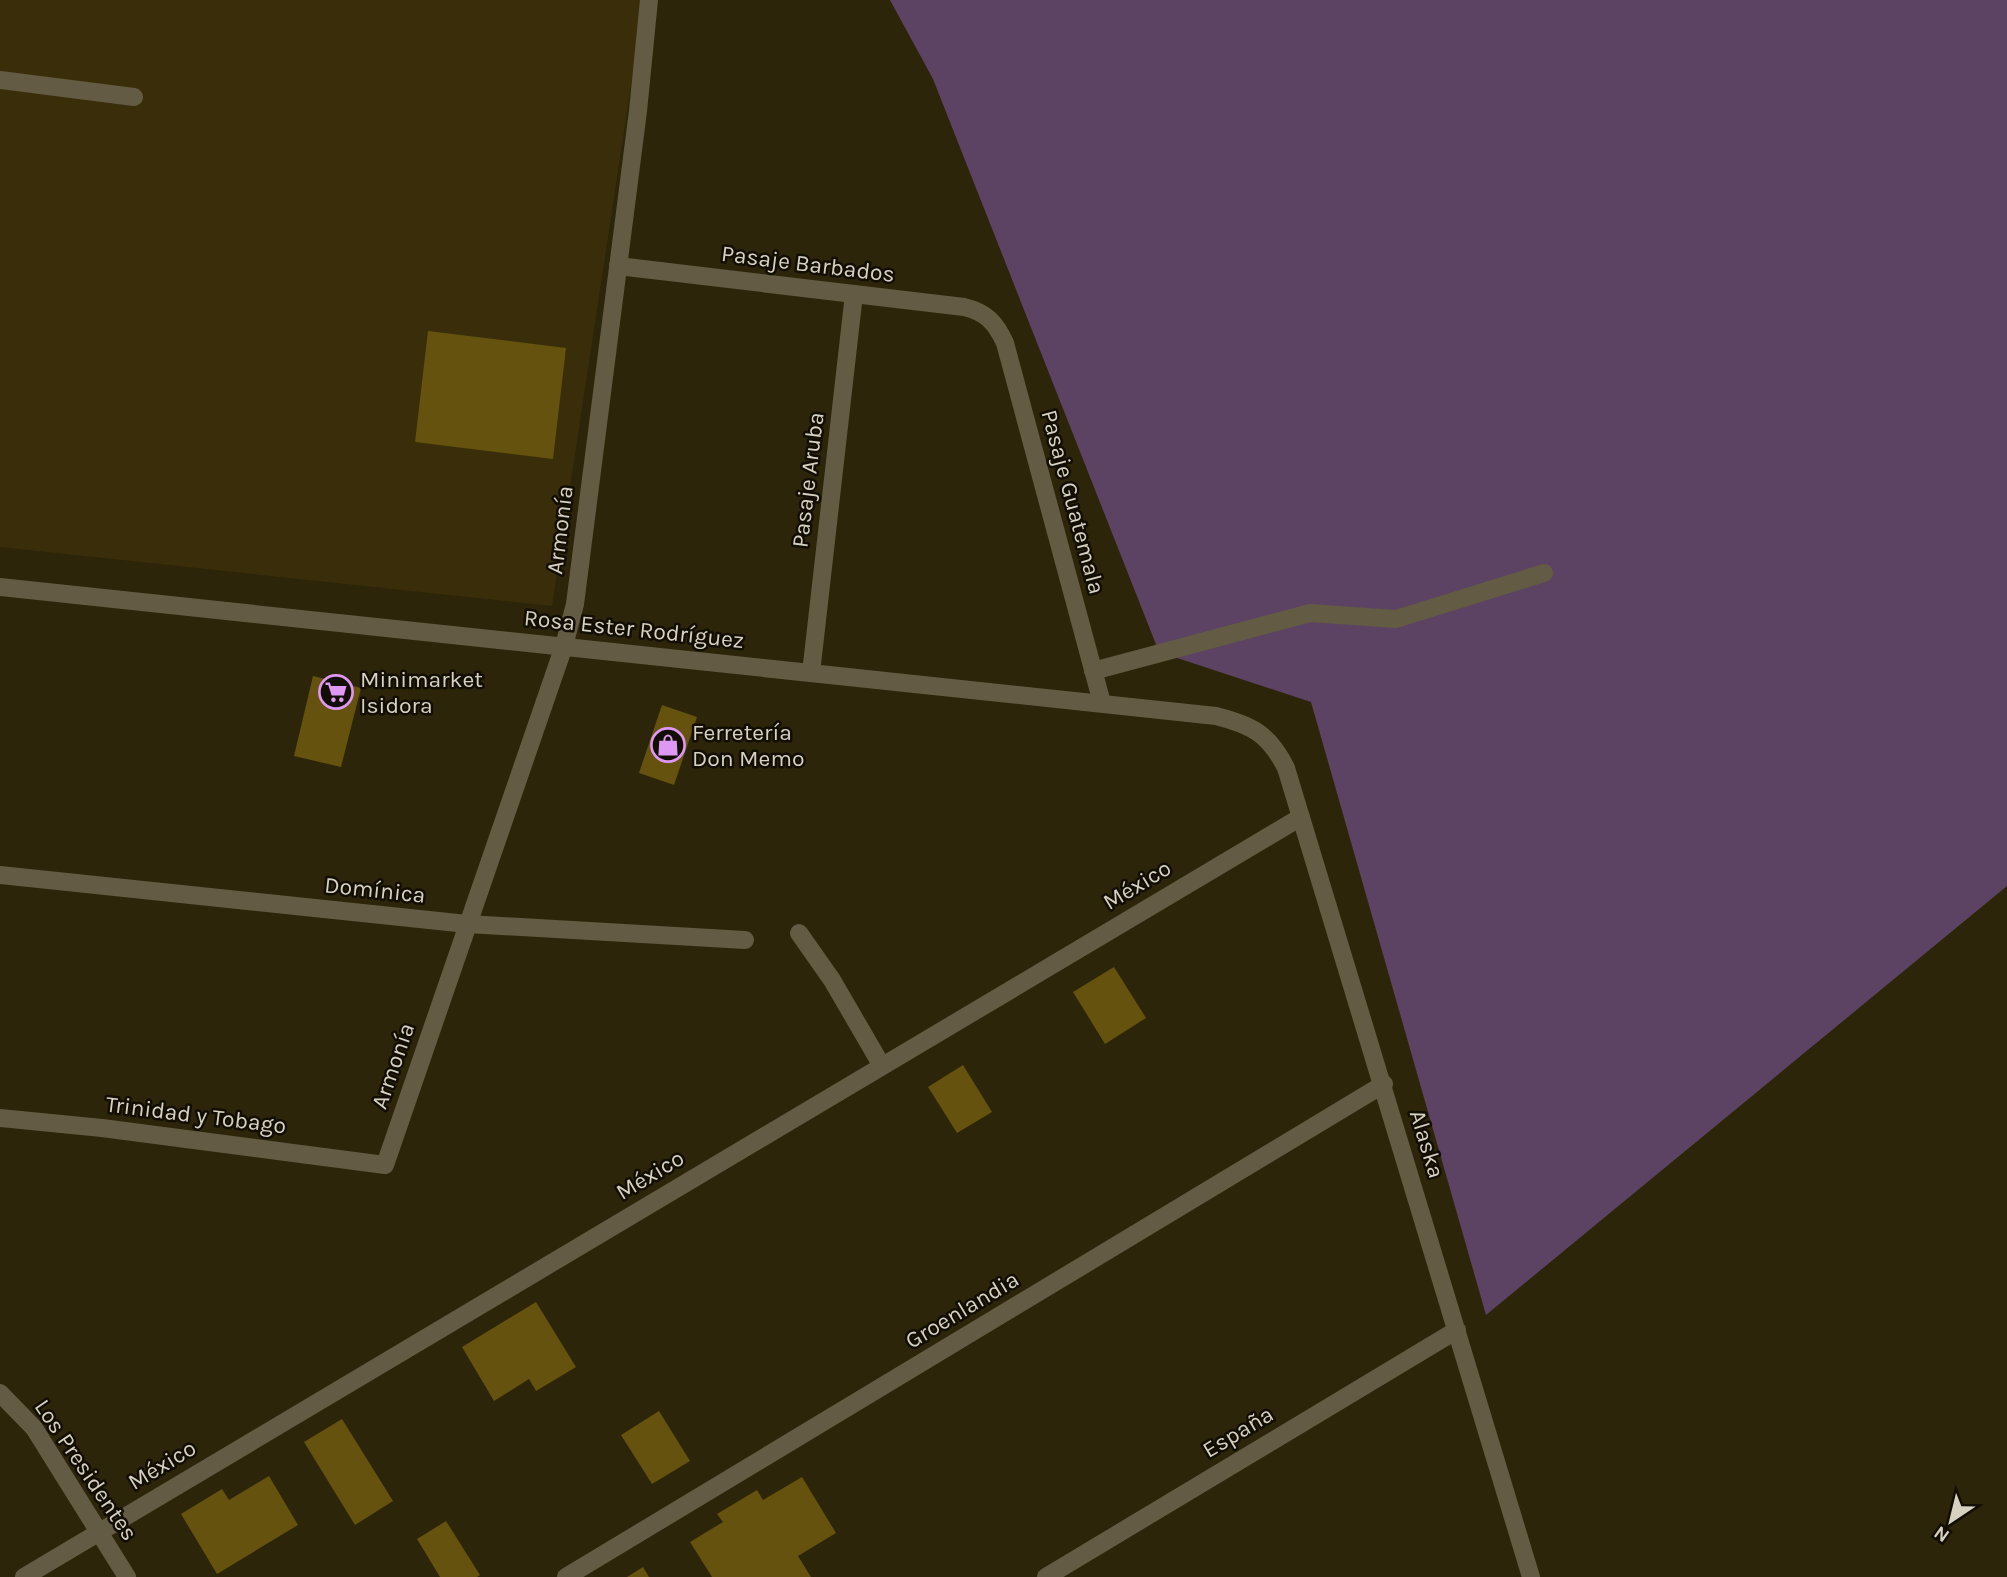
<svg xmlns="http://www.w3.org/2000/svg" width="2007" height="1577" viewBox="0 0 2007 1577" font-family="Karla,sans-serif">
  <rect width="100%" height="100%" fill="#2d2509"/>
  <path fill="#392e09" d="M0,0H644L552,606L0,547Z"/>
  <path fill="#5c4363" d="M890,0H2007V886L1486,1315L1311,702L1159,652L933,79Z"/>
  <g fill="#65520e">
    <path d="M428,331L566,348L553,459L415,442Z"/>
    <path d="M313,676L361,688L341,767L294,756Z"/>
    <path d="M662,705L697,717L674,785L639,773Z"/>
    <path d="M1114,967L1146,1018L1105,1044L1073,992Z"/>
    <path d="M963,1065L992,1112L957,1133L928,1087Z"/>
    <path d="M536,1302L576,1367L536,1391L529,1379L494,1401L462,1347Z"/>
    <path d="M659,1411L690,1461L652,1484L621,1435Z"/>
    <path d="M342,1419L393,1501L355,1525L304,1442Z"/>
    <path d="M269,1476L298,1525L217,1574L181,1514L222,1489L229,1500Z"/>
    <path d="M802,1477L836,1533L798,1556L811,1577H712L690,1542L723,1522L717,1514L757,1490L763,1500Z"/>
    <path d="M446,1521L480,1575L477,1577H440L417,1539Z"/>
    <path d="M643,1567L649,1577H627Z"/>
  </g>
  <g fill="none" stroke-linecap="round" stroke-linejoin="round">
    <g stroke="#635b43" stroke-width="18">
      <path d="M0,80L134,97"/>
      <path d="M618,266L964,307C986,312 996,323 1005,343L1102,703"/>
      <path d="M0,587L1216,716C1252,725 1269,734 1286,768L1531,1577"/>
      <path d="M1093,671L1310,613L1396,619L1544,573"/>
      <path d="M811,673L854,294"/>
      <path d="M0,875L467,924L745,940"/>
      <path d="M799,933L832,980L882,1066"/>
      <path d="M0,1118L102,1128L385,1165L564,646L575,604L638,111L649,0"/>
      <path d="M0,1393L34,1428L127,1577"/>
      <path d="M24,1577L1301,817"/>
      <path d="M566,1577L1384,1084"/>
      <path d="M1046,1577L1457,1330"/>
    </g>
  </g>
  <defs>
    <g id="supermarket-ring" transform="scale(1.75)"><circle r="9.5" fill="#120e04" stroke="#de98f3" stroke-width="1.5"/><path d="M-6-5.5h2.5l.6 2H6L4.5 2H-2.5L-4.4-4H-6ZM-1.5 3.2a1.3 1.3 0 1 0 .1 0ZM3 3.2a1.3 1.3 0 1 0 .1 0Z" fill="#de98f3"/></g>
    <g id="shop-ring" transform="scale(1.75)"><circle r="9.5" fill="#120e04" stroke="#de98f3" stroke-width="1.5"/><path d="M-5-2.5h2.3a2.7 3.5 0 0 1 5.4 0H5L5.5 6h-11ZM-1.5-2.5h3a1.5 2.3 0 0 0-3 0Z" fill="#de98f3"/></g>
  </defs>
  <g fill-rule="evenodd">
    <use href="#supermarket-ring" x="336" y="692"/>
    <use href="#shop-ring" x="668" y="745"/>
  </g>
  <g text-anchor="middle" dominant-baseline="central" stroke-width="5" stroke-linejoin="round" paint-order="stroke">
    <g font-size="23" fill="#d7d1c2" stroke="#120e04">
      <text transform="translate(808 264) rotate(7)">Pasaje Barbados</text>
      <text transform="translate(808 480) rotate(-83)">Pasaje Aruba</text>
      <text transform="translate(1073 502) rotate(75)">Pasaje Guatemala</text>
      <text transform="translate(560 530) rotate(-83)">Armonía</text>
      <text transform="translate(634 629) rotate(6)">Rosa Ester Rodríguez</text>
      <text transform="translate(1137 885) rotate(-31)">México</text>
      <text transform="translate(375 890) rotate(6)">Domínica</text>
      <text transform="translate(393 1066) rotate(-71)">Armonía</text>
      <text transform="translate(196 1115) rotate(7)">Trinidad y Tobago</text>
      <text transform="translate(1427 1144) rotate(73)">Alaska</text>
      <text transform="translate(650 1175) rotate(-31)">México</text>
      <text transform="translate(962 1310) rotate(-31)">Groenlandia</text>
      <text transform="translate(1238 1432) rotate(-31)">España</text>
      <text transform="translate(162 1465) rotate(-31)">México</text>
      <text transform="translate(86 1470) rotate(56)">Los Presidentes</text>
    </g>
    <g font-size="23" fill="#d7d1c2" stroke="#120e04" text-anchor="start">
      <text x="360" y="679">Minimarket<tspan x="360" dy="26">Isidora</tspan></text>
      <text x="692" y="732">Ferretería<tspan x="692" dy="26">Don Memo</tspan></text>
    </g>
  </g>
  <g transform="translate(1951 1521) rotate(215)" stroke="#120e04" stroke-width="5" paint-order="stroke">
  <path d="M0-5L12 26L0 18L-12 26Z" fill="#d7d1c2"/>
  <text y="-10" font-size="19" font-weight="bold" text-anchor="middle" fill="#d7d1c2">N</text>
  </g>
</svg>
